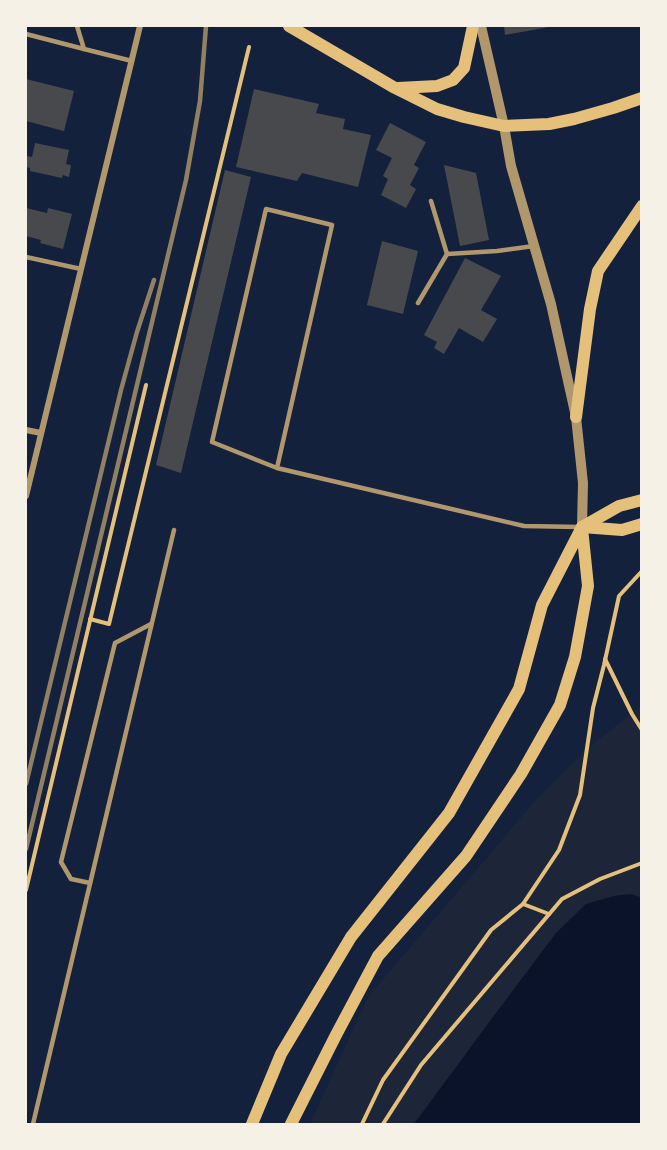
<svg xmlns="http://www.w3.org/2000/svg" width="667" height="1150" viewBox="0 0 667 1150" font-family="'Playfair Display',serif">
  <rect width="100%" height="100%" fill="#14213d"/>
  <path fill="#1d2539" d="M641,706V898L640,897L630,894L614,896L587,904L496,1013L414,1124H310L368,997L534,802L587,749Z"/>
  <path fill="#0b132b" d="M630,894L640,897L641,898V1124H414L496,1013L556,933L586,904L614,896Z"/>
  <g fill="#48494c">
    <path d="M504,26H549V27L505,35Z"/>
    <path d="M26,79L74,91L64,131L26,121Z"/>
    <path d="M254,89L319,104L316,113L345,119L343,129L371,135L358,187L302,173L297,181L236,167Z"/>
    <path d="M390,123L426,142L414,165L419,168L410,185L416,189L406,208L381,195L388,179L383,176L392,158L376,150Z"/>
    <path d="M35,143L69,150L66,164L71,165L69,177L63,175L62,178L30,171V168L26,167L27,156L32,157Z"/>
    <path d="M444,165L476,173L489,240L460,246Z"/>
    <path d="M225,170L251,177L181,473L156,465Z"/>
    <path d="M26,208L47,213L48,208L72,214L63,249L40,243L41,240L26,236Z"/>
    <path d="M382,241L418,251L403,314L367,305Z"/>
    <path d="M465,258L501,276L481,310L497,319L483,342L459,328L444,354L434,348L437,342L424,335Z"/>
  </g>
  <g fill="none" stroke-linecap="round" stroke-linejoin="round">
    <g stroke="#e5c07b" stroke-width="4">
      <path d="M90,619L109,624L249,47"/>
      <path d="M605,659L632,714L642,730"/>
      <path d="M26,890L146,385"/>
      <path d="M523,904L549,914"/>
      <path d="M362,1124L383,1080L491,930L523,904L559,850L580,795L593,708L604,665L619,596L642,571"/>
      <path d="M383,1124L421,1065L562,899L600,879L642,863"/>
    </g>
    <g stroke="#b1986c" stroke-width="4.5">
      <path d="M77,26L84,49L132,61"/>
      <path d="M26,34L84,49"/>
      <path d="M431,201L447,254L497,251L534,246"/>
      <path d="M26,257L81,269"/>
      <path d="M418,303L447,254"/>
      <path d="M277,468L332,225L266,209L212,442L277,468L524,526L580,527"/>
      <path d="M90,883L71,879L61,862L115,643L151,624"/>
      <path d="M33,1124L174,530"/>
    </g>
    <g stroke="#b1986c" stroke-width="6">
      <path d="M26,430L41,433"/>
      <path d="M26,496L140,26"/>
    </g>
    <path stroke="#b1986c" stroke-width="10" d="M481,26L504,126L511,166L551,304L576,417L583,483L582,527"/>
    <g stroke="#e5c07b" stroke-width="12">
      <path d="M289,26L395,88L437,109L464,117L504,126L549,124L574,119L613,108L642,98"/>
      <path d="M398,88L437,86L453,80L464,68L473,26"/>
      <path d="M576,417L590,309L598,271L642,206"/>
      <path d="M582,527L622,530L642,524"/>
      <path d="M252,1124L281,1054L351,937L449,813L519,689L542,605L582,527L619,506L642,500"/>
      <path d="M291,1124L336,1035L378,956L466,856L521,774L560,705L575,657L588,586L582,528"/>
    </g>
    <g stroke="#918062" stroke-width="4.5">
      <path d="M26,784L121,390L137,332L154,280"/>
      <path d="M26,849L186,180L200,101L206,26"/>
    </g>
  </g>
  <rect width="667" height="1150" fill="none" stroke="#f6f1e7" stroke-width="54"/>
</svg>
